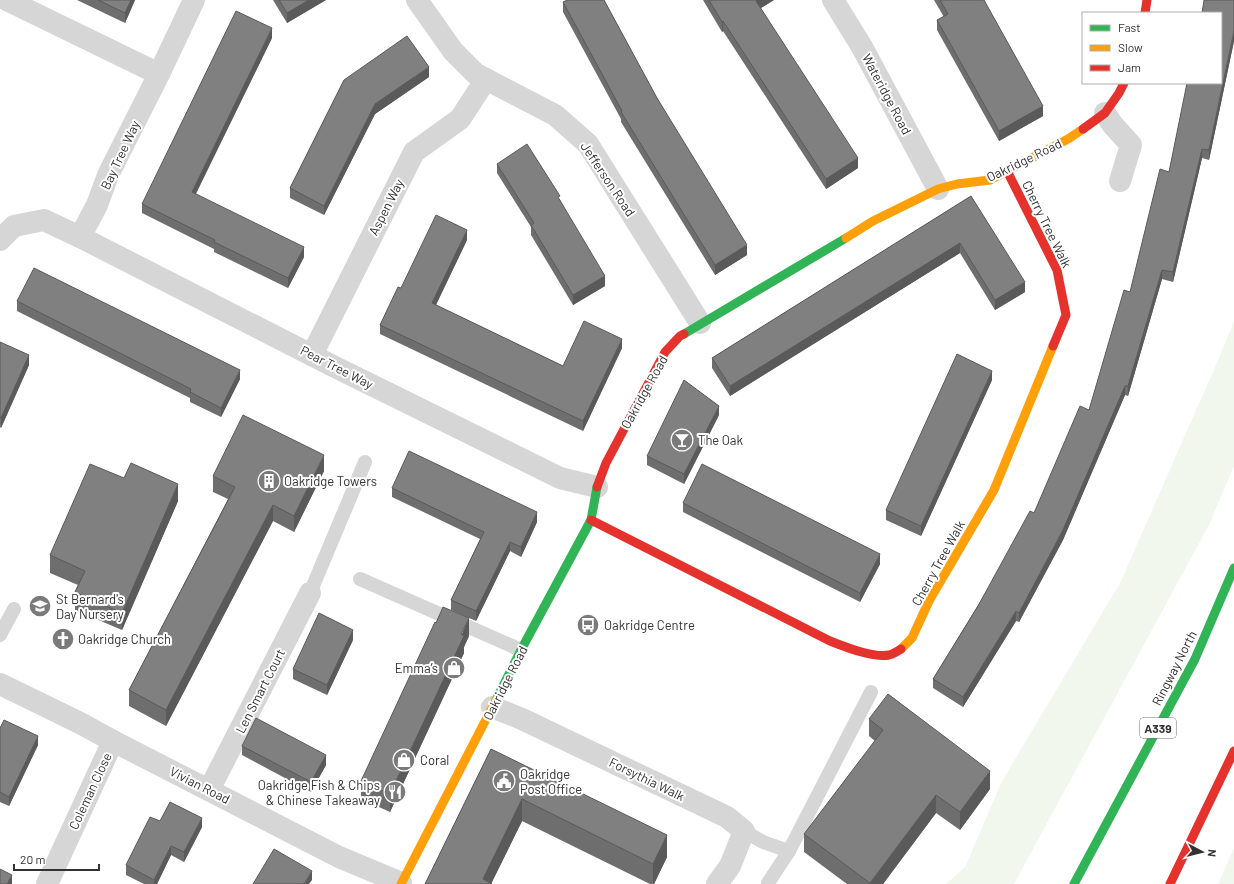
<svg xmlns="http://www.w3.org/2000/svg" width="1234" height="884" viewBox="0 0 1234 884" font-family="Barlow,sans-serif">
  <rect width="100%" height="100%" fill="#fff"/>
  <g fill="#f2f7ee">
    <path d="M1234,321V466L1209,525L1014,884H946L965,867L1002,781L1120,583L1219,358Z"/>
    <path d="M1234,848V884H1218Z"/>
  </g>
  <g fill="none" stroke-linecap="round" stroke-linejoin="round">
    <g stroke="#d6d6d6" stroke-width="14">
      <path d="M360,579L521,650"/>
      <path d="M310,593L365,462"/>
      <path d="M0,635L14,609"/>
      <path d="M744,831L763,842L789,851"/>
      <path d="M768,883L789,851L871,692"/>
    </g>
    <g stroke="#d6d6d6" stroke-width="22">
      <path d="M7,0L159,74"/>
      <path d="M417,0L453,51L476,74L555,115L588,144L700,323"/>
      <path d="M833,0L862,47L938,189"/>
      <path d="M1105,113L1112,124L1131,145L1120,181"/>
      <path d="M80,237L97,205L108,175L159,74L194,0"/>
      <path d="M0,240L14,226L44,220L80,237L335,367L560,478L597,487"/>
      <path d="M312,355L414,152L460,119L486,79"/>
      <path d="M0,684L80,723L113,741L339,857L401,883"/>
      <path d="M492,707L522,719L727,817L744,831L730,866L717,884"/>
      <path d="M209,790L310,593"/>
      <path d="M47,884L113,741"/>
    </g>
    <g stroke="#30b455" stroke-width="9">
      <path d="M684,334L846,238"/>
      <path d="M496,700L521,650L591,520L597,487"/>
      <path d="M1074,884L1195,659L1234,568"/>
    </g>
    <g stroke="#ff9f0a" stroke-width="9">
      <path d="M846,238L873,221L938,189L957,184L990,180L1068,139L1083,129"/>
      <path d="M901,649L912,638L929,601L994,490L1053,346"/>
      <path d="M401,884L496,700"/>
    </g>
    <g stroke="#e5322d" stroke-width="9">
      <path d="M1145,13L1147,0"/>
      <path d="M1083,129L1105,113L1119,93L1124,83"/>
      <path d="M1007,171L1057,270L1066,315L1053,346"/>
      <path d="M597,487L606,463L665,352L680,336L684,334"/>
      <path d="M591,520L830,641C846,647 872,658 889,655C893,654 898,651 901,649"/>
      <path d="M1170,884L1234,751"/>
    </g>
  </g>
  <g fill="#6e6e6e">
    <path d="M77,0H135L125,23Z"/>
    <path d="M273,0H326L287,23Z"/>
    <path d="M565,0H604L657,98L747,255L715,275L621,122V119L563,12V2L566,1Z"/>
    <path d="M703,0H774L761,8L858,168L826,189L723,31L722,32Z"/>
    <path d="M934,0H984L1043,116L999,141L937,30V20L944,17Z"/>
    <path d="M1234,0V41L1209,160L1202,158L1173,282L1162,279L1128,396L1125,395L1063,540L1019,622L1016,621L963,707L933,688V679L1034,513L1089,410L1130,292L1169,172Z"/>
    <path d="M272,38L195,194L304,257L288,288L214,252V249L142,213V204Z"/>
    <path d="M429,77L375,114L324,215L290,198V188L344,80Z"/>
    <path d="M497,164L560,200L605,286L573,305L531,235V227L497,173Z"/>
    <path d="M971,196L1025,292L995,310L960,253L730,396L712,368V358Z"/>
    <path d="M467,240L436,305L563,366L622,348L583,431L380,334V325L401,288Z"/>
    <path d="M17,301L240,379L221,417L190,402V398L17,311Z"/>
    <path d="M0,342L29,365L1,428L0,427Z"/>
    <path d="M992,380L921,536L886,520V510Z"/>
    <path d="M719,415L684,484L647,465V456Z"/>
    <path d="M324,471L294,532L273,521L166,726L129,706V690L228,499L213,492V476Z"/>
    <path d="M392,488L537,522L521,557L510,551L476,621L451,610V600L480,539L392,497Z"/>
    <path d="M178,501L122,630L75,610V592L78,585L50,573V555Z"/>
    <path d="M683,503L880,564L860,602L683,512Z"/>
    <path d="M469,636L464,647V653L390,812L361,799V781Z"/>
    <path d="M353,640L327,695L293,679V669Z"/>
    <path d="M869,719L990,789L960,830L936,813L883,884H847L804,852V834L875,741L869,736Z"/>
    <path d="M0,728L38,745L9,806L0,802Z"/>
    <path d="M242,746L326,765L311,792L242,755Z"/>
    <path d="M491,749L667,857L654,884H650L522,821L491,884H425Z"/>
    <path d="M160,821L202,827L184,862L171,855L157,884H144L126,875V865Z"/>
  </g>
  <g fill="#5a5a5a">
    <path d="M131,0H135L125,23V13Z"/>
    <path d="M309,0H326L287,23V13Z"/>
    <path d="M758,0H774L756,11V1Z"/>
    <path d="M723,21V31L722,32V22Z"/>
    <path d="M272,28V38L192,202V192Z"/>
    <path d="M1234,31V41L1209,160V150Z"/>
    <path d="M429,67V77L375,114L324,215V206L375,104Z"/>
    <path d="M1043,106V116L999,141V131Z"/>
    <path d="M1202,149V158L1173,282V272Z"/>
    <path d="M858,158V168L826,189V179Z"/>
    <path d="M467,230V240L432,313V303Z"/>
    <path d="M960,243V253L730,396V386Z"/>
    <path d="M747,245V255L715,275V265Z"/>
    <path d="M304,247V257L288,288V278Z"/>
    <path d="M1162,270V279L1128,396V386Z"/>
    <path d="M605,276V286L573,305V295Z"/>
    <path d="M1025,282V292L995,310V300Z"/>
    <path d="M622,339V348L583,431V421Z"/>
    <path d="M29,355V365L1,428V418Z"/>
    <path d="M240,370V379L221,417V408Z"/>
    <path d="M992,371V380L921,536V526Z"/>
    <path d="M1125,386V395L1063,540L1019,622V613Z"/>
    <path d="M719,406V415L684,484V474Z"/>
    <path d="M324,455V471L294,532V516Z"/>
    <path d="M178,484V501L122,630V613Z"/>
    <path d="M273,505V521L166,726V710Z"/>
    <path d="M537,512V522L521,557V547Z"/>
    <path d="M510,542V551L476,621V611Z"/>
    <path d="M880,554V564L860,602V593Z"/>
    <path d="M1016,611V621L963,707V697Z"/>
    <path d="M469,618V636L464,647V653L390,812V794Z"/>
    <path d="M353,630V640L327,695V685Z"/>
    <path d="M38,736V745L9,806V797Z"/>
    <path d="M326,755V765L311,792V782Z"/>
    <path d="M990,771V789L960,830V812Z"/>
    <path d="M936,795V813L883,884H870Z"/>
    <path d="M522,799V821L491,884L483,879Z"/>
    <path d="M202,818V827L184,862V852Z"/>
    <path d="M667,835V857L654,884H653V864Z"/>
    <path d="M171,846V855L157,884H154V880Z"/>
    <path d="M312,871V880L309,884H304Z"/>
    <path d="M12,875V884H7Z"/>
  </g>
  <g fill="#808080" stroke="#5a5a5a">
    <path d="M98,0H131L125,13Z"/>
    <path d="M279,0H309L287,13Z"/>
    <path d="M568,0H604L657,98L747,245L715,265L621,112L622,111L563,2Z"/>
    <path d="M709,0H758L756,1L858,158L826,179L723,21L722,22Z"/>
    <path d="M940,0H984L1043,106L999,131L937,20L948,14Z"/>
    <path d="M1204,0H1234V31L1209,150L1202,149L1173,272L1162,270L1128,386H1125L1063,530L1019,613L1016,611L963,697L933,679L978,606L1030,511L1034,513L1080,406L1089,410L1124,290L1130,292L1160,169L1169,172L1187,83H1221V13H1202Z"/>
    <path d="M236,11L272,28L192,192L304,247L288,278L214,242L215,240L142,204Z"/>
    <path d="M407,36L429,67L375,104L324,206L290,188L344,80Z"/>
    <path d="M527,144L560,196L558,197L605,276L573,295L531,225L534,223L497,164Z"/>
    <path d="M971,196L1025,282L995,300L960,243L730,386L712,358Z"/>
    <path d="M436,215L467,230L432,303L563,366L584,321L622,339L583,421L380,325L398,287L401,288Z"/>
    <path d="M34,268L240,370L221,408L190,392L191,389L17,301Z"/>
    <path d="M0,342L29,355L1,418L0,417Z"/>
    <path d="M957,354L992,371L921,526L886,510Z"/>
    <path d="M684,380L719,406L684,474L647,456Z"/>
    <path d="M243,415L324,455L294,516L273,505L166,710L129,690L235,487L213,476Z"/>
    <path d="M409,451L537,512L521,547L510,542L476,611L451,600L484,532L392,488Z"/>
    <path d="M131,463L178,484L122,613L75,592L85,571L50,555L90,464L124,478Z"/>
    <path d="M702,464L880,554L860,593L683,503Z"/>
    <path d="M443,607L469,618L461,634L464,636L390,794L361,781L435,622L436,623Z"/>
    <path d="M319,613L353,630L327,685L293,669Z"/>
    <path d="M888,694L990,771L960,812L936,795L870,883L804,834L883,730L869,719Z"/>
    <path d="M256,718L326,755L311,782L242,746Z"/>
    <path d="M4,720L38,736L9,797L0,792V728Z"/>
    <path d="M491,749L667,835L653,864L522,799L483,879L492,884H425Z"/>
    <path d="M170,802L202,818L184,852L171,846L154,880L126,865L150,817L160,821Z"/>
    <path d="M274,849L312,871L304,884H253Z"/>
    <path d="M0,869L12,875L7,884H0Z"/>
  </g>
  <defs>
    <g id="bar-disc" transform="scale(1.15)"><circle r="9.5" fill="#7a7a7a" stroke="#fff"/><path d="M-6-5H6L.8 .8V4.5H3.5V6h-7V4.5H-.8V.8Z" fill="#fff"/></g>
    <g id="building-disc" transform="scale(1.15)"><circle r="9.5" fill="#7a7a7a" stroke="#fff"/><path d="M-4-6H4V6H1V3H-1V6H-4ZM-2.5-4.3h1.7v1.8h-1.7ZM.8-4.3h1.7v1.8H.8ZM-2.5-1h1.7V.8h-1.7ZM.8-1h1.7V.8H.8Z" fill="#fff"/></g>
    <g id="school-disc" transform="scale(1.15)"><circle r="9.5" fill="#7a7a7a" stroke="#fff"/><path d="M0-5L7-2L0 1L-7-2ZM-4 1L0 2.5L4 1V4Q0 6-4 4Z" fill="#fff"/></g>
    <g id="bus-disc" transform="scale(1.15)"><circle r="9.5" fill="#7a7a7a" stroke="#fff"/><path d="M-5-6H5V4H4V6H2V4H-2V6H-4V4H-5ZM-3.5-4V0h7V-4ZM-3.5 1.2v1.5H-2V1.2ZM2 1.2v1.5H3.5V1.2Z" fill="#fff"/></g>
    <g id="church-disc" transform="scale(1.15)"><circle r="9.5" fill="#7a7a7a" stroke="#fff"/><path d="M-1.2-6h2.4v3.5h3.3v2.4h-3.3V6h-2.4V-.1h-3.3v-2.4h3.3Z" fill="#fff"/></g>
    <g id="shop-disc" transform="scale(1.15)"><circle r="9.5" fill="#7a7a7a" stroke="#fff"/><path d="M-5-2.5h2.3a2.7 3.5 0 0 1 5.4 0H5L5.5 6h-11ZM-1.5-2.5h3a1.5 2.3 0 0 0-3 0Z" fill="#fff"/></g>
    <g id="civic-disc" transform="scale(1.15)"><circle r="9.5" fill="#7a7a7a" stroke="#fff"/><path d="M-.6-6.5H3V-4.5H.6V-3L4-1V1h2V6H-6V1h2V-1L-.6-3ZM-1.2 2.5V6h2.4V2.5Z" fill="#fff"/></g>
    <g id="restaurant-disc" transform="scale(1.15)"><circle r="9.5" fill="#7a7a7a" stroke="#fff"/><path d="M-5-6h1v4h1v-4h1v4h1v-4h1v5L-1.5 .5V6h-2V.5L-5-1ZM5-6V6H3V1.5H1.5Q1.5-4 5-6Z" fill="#fff"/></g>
  </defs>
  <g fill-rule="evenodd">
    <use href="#bar-disc" x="682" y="440"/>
    <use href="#building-disc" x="269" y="481"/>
    <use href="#school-disc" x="40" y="606"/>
    <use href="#bus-disc" x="588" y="625"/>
    <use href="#church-disc" x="63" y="639"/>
    <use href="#shop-disc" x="454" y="668"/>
    <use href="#shop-disc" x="404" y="760"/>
    <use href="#civic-disc" x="504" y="781"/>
    <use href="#restaurant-disc" x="395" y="792"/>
  </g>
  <g text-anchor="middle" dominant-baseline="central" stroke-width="4" stroke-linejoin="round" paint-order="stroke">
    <rect fill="#fff" stroke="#707070" stroke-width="1" x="1140" y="718" width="36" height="20" rx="3"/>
    <g font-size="12" font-weight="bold" fill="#323232">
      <text x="1158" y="728">A339</text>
    </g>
    <g font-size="13" fill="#323232" stroke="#fff">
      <text transform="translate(887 94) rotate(62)">Wateridge Road</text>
      <text transform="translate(120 155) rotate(-65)">Bay Tree Way</text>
      <text transform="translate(1024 160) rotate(-26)">Oakridge Road</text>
      <text transform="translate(608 179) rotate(56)">Jefferson Road</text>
      <text transform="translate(386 207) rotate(-63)">Aspen Way</text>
      <text transform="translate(1047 224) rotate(64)">Cherry Tree Walk</text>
      <text transform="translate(337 367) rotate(27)">Pear Tree Way</text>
      <text transform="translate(644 392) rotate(-61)">Oakridge Road</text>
      <text transform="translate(938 563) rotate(-61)">Cherry Tree Walk</text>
      <text transform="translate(1174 668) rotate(-63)">Ringway North</text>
      <text transform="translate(505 683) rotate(-63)">Oakridge Road</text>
      <text transform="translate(260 691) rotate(-63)">Len Smart Court</text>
      <text transform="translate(647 779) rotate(26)">Forsythia Walk</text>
      <text transform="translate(200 785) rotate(27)">Vivian Road</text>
      <text transform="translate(90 791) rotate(-65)">Coleman Close</text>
    </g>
    <g font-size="13" fill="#323232" stroke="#fff" text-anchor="start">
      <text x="698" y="440">The Oak</text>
      <text x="284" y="481">Oakridge Towers</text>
      <text x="56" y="599">St Bernard's<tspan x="56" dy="15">Day Nursery</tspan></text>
      <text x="604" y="625">Oakridge Centre</text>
      <text x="78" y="639">Oakridge Church</text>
      <text x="438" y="668" text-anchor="end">Emma’s</text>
      <text x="420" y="760">Coral</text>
      <text x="520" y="774">Oakridge<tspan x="520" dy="15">Post Office</tspan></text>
      <text x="380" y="785" text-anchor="end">Oakridge Fish &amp; Chips<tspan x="380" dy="15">&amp; Chinese Takeaway</tspan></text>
    </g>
  </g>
  <rect x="1082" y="12" width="140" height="72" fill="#ffffff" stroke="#adadad"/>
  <rect x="1090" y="25" width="20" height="6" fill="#30b455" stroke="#adadad"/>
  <text x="1118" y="32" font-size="12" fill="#323232">Fast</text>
  <rect x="1090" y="45" width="20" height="6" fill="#ff9f0a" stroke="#adadad"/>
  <text x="1118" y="52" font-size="12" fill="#323232">Slow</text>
  <rect x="1090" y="65" width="20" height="6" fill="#e5322d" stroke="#adadad"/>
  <text x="1118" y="72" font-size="12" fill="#323232">Jam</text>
  <g transform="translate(1202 852) rotate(97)" stroke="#ffffff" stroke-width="3" paint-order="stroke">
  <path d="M0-3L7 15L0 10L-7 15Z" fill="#323232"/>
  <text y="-6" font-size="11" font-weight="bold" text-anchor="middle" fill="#323232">N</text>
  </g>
  <path d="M14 864v6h85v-6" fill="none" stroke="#323232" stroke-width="2"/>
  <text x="20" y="864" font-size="12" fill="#323232" stroke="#ffffff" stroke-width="3" paint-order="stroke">20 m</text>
</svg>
